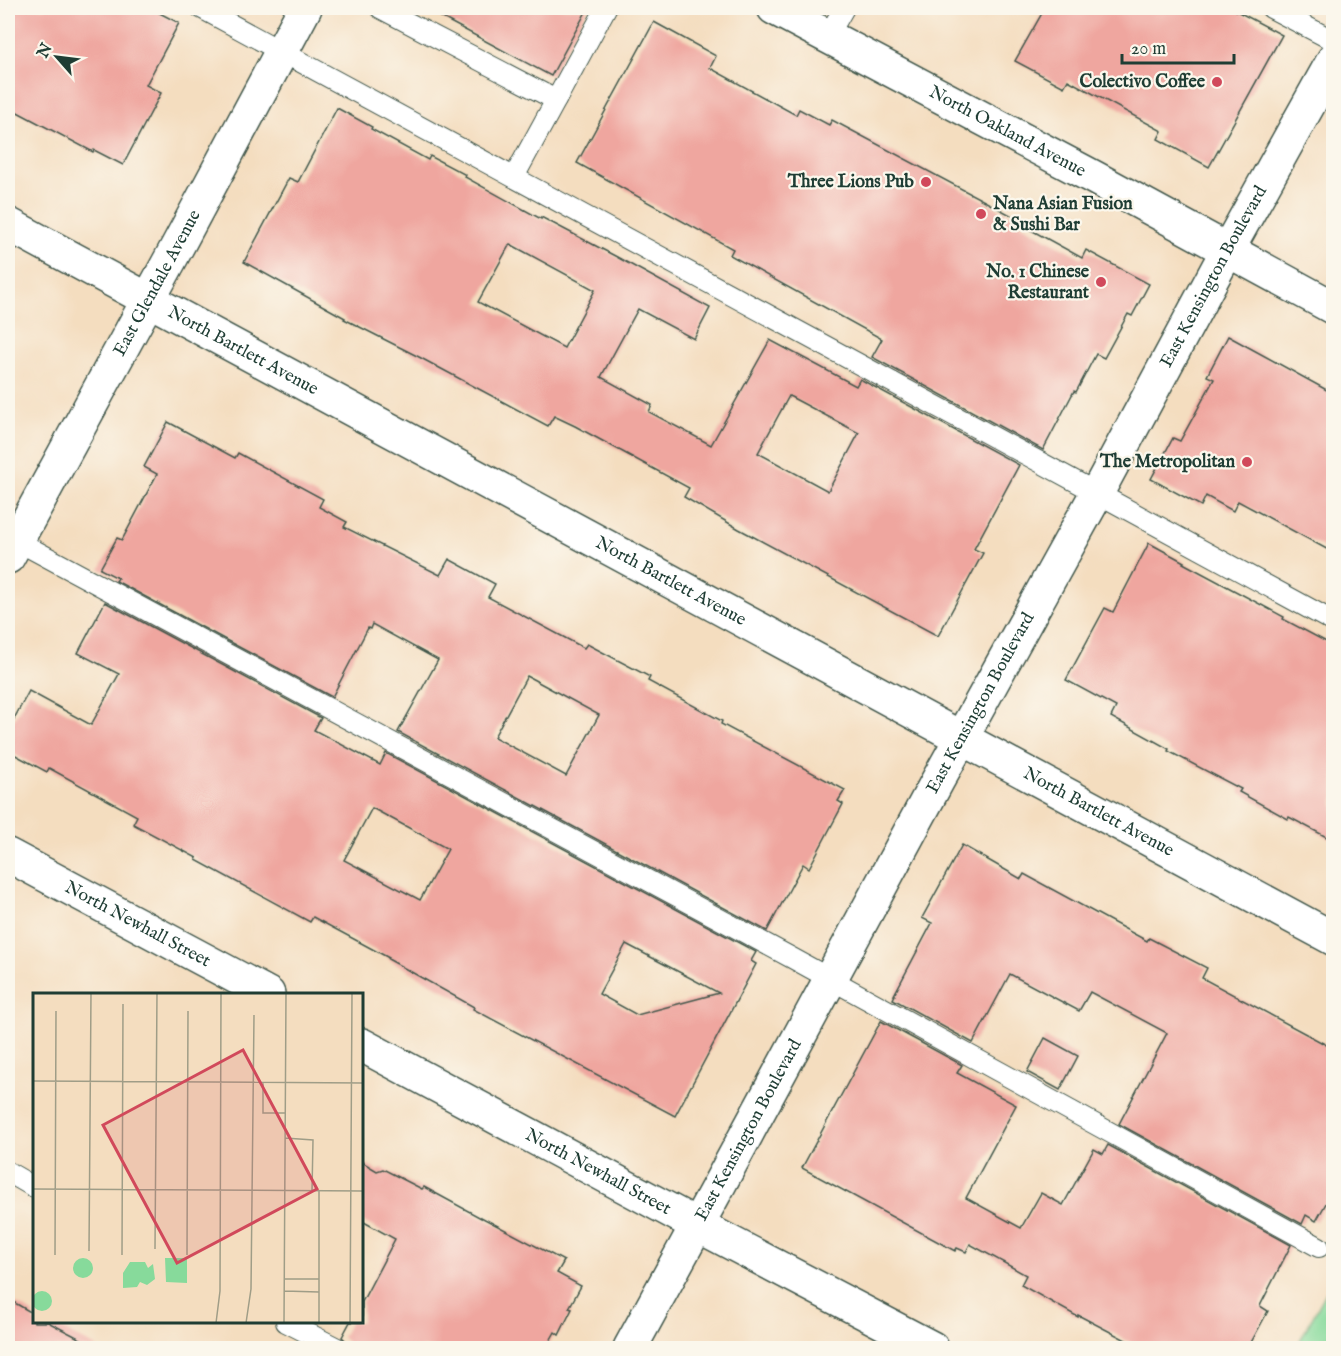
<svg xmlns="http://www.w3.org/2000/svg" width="1341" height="1356" viewBox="0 0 1341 1356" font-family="'IM FELL English',serif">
  <rect width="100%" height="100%" fill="#fbf7ec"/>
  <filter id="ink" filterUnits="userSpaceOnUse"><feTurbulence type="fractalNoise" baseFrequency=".0167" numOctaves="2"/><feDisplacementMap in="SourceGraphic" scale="12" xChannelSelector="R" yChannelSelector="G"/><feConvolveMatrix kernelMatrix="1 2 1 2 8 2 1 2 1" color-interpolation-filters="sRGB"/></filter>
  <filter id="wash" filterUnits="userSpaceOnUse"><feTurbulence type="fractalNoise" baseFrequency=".008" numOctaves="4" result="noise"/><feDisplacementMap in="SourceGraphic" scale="24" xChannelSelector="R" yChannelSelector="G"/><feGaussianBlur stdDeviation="1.35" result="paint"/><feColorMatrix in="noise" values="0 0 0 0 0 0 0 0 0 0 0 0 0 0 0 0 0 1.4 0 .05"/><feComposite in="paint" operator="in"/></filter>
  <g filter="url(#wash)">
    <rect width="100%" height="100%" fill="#f4ddbf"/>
    <path fill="#87da9b" stroke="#538c68" stroke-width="1.5" d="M1333,1280V1348H1296Z"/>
    <g id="blocks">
      <g fill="#efa69f" fill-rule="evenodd">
        <path d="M8,8H150L179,23L146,85L161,93L123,165L94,150L93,152L8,107Z"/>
        <path d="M424,8H588L551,76Z"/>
        <path d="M1045,8H1231L1282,35L1209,167L1158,139L1162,131L1068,80L1064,87L1015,61Z"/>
        <path d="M654,22L716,56L710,68L796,115L799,109L829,125L832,120L1022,221L1020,224L1082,258L1086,250L1149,284L1132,316L1128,314L1104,358L1096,354L1076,392L1074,391L1043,450L872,357L882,339L730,255L733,249L577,163Z"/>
        <path d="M337,108L372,127L371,129L428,160L430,156L466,175L465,177L541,219V217L615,256L710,308L694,339L638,309L601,377L652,405L649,412L711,445L770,340L856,386L860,379L1019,465L974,549L983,553L938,636L739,529L684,497L689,488L575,426L554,416L548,426L419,357L344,319L345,318L244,262L289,178L298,182ZM510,244L595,290L564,348L478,302ZM789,396L859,433L828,491L758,453Z"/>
        <path d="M1228,336L1334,394V553L1238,501L1233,511L1206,496L1201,506L1151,479L1173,438L1180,441L1214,379L1207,376Z"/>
        <path d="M168,422L235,458L238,453L323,499L319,507L347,522L344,527L440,575L449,559L495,584L488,597L584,648L587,644L650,677L648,681L722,721L721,724L845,790L838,801L843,804L809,868L803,864L767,931L398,732L438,660L372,624L370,629L368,628L332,697L116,581L118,578L100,569L117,538L122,540L157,474L144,467ZM527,676L599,715L566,776L494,737Z"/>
        <path d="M1149,543L1184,562L1183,563L1284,617L1283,619L1334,646V841L1289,817L1288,819L1239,792L1241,789L1168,751L1169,749L1111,717L1116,707L1066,680L1105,608L1113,612Z"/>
        <path d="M105,602L321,718L314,730L380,765L386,753L756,952L751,961L756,964L675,1116L473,1009L474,1007L388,959L389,958L313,917L310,922L196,860L197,858L133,824L137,816L49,768L47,772L8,751V730L29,691L91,725L119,674L78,653ZM372,808L448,849L420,900L344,860ZM626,944L719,993L637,1015L599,994Z"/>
        <path d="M962,845L1021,879L1024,874L1147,941L1149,938L1207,968L1202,978L1334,1049V1189L1316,1221L1306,1215L1302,1224L1119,1124L1167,1033L1090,992L1079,1011L1010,974L973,1043L893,999L895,995H894L932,923L922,918Z"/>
        <path d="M881,1021L962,1065L957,1073L1016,1105L966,1198L1021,1228L1041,1193L1063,1205L1094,1149L1103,1154L1108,1145L1291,1245L1260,1306L1268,1311L1248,1348H1141L1078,1315V1317L1021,1285L1026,1275L970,1244L966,1252L957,1248L955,1251L802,1168Z"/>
        <path d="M1045,1038L1078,1056L1060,1090L1027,1072Z"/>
        <path d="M362,1162L377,1171L383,1169L422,1189L424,1187L481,1218V1217L564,1261L557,1273L581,1286L569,1308L572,1309L559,1335L555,1332L546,1348H349L347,1342L342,1337L350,1322H362V1302L395,1239L362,1221Z"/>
        <path d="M8,1299L34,1314V1322H48L98,1348H8Z"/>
      </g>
    </g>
  </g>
  <g filter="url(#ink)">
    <use href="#blocks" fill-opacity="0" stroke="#3f5549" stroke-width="1.5"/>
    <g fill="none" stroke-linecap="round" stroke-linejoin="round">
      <g stroke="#3f5549" stroke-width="22">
        <g id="lane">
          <path d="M201,8L1097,493L1334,622"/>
          <path d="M380,8L556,100L606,8"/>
          <path d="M1271,8L1334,41"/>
          <path d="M828,36L844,8"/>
          <path d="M514,177L556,100"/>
          <path d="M8,536L792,958L1319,1247"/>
          <path d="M8,1172L34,1187"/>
          <path d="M286,1322L337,1348"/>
        </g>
      </g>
      <g stroke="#3f5549" stroke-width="36">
        <g id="street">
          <path id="s1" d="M8,224L1334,939"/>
          <path id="s2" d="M8,557L170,260L305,8"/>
          <path id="s3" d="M8,855L268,994"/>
          <path id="s4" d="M362,1045L697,1225L932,1348"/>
          <path id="s5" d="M630,1348L719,1185L938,780L1097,493L1227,251L1334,59"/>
        </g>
      </g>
      <g stroke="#3f5549" stroke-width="36">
        <g id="secondary">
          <path id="s6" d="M774,8L1095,178L1334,308"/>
        </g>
      </g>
      <use href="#lane" stroke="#fff" stroke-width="20"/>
      <use href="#street" stroke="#fff" stroke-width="33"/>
      <use href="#secondary" stroke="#fff" stroke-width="33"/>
    </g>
  </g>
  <g fill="#d1495b" stroke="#fbf7ec" stroke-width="2">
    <circle cx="1217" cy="82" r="6"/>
    <circle cx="926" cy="182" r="6"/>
    <circle cx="981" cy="214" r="6"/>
    <circle cx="1101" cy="282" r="6"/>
    <circle cx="1247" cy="462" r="6"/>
  </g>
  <g text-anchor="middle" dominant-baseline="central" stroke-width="4.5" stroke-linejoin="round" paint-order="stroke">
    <g font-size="18" font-weight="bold" fill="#1f3d34" stroke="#fbf7ec" text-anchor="end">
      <text x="1205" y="82">Colectivo Coffee</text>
      <text x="914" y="182">Three Lions Pub</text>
      <text x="993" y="204" text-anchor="start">Nana Asian Fusion<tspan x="993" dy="21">&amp; Sushi Bar</tspan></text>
      <text x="1089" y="272">No. 1 Chinese<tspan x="1089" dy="21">Restaurant</tspan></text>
      <text x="1235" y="462">The Metropolitan</text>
    </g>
    <g font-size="18" fill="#1f3d34" stroke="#fbf7ec">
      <text stroke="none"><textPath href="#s6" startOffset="264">North Oakland Avenue</textPath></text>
      <text stroke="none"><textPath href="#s5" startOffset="1220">East Kensington Boulevard</textPath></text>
      <text stroke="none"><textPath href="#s2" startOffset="312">East Glendale Avenue</textPath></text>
      <text stroke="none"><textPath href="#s1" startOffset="267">North Bartlett Avenue</textPath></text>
      <text stroke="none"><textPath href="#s1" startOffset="753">North Bartlett Avenue</textPath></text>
      <text stroke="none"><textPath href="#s5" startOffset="734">East Kensington Boulevard</textPath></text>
      <text stroke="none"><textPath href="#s1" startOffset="1239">North Bartlett Avenue</textPath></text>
      <text stroke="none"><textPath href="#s3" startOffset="147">North Newhall Street</textPath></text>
      <text stroke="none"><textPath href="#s5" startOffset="248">East Kensington Boulevard</textPath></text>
      <text stroke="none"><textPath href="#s4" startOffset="268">North Newhall Street</textPath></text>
    </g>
  </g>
  <g transform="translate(33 993)">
    <rect width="330" height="330" fill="#f4ddbf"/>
    <path d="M40 275a10 10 0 1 1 20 0a10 10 0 1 1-20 0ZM132,265H154V290L133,289ZM97,269H112L115,275L120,271L122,286L114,292L107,289L104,294L90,295V280ZM-1 308a10 10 0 1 1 20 0a10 10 0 1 1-20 0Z" fill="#87da9b"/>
    <path fill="none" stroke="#9f9d87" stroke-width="1.5" d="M0,88L330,90M230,89V120H252M252,145L280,147L279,198M0,196L330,198M286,198V330M122,256L124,0M56,258L58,0M22,262L23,18M89,262L90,11M154,262L155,18M251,286H286M251,298L286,299M183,330L187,298L188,0M213,330L218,296L221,22M251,330L253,0M317,330L319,0"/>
    <path fill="#d1495b" fill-opacity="0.15" stroke="#d1495b" stroke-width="3" d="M210,57L284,196L144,270L70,132Z"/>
    <rect width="330" height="330" fill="none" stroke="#1f3d34" stroke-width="3"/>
  </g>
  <rect width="1341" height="1356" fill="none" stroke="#fbf7ec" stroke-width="30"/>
  <g transform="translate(57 57) rotate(298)" stroke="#fbf7ec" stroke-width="4.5" paint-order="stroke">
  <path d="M0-4.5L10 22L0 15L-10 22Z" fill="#1f3d34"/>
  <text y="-9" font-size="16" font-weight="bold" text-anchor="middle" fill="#1f3d34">N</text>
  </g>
  <path d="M1122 54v9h112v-9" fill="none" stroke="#1f3d34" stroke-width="3"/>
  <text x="1131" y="54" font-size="18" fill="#1f3d34" stroke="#fbf7ec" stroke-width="4.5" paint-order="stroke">20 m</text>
</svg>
